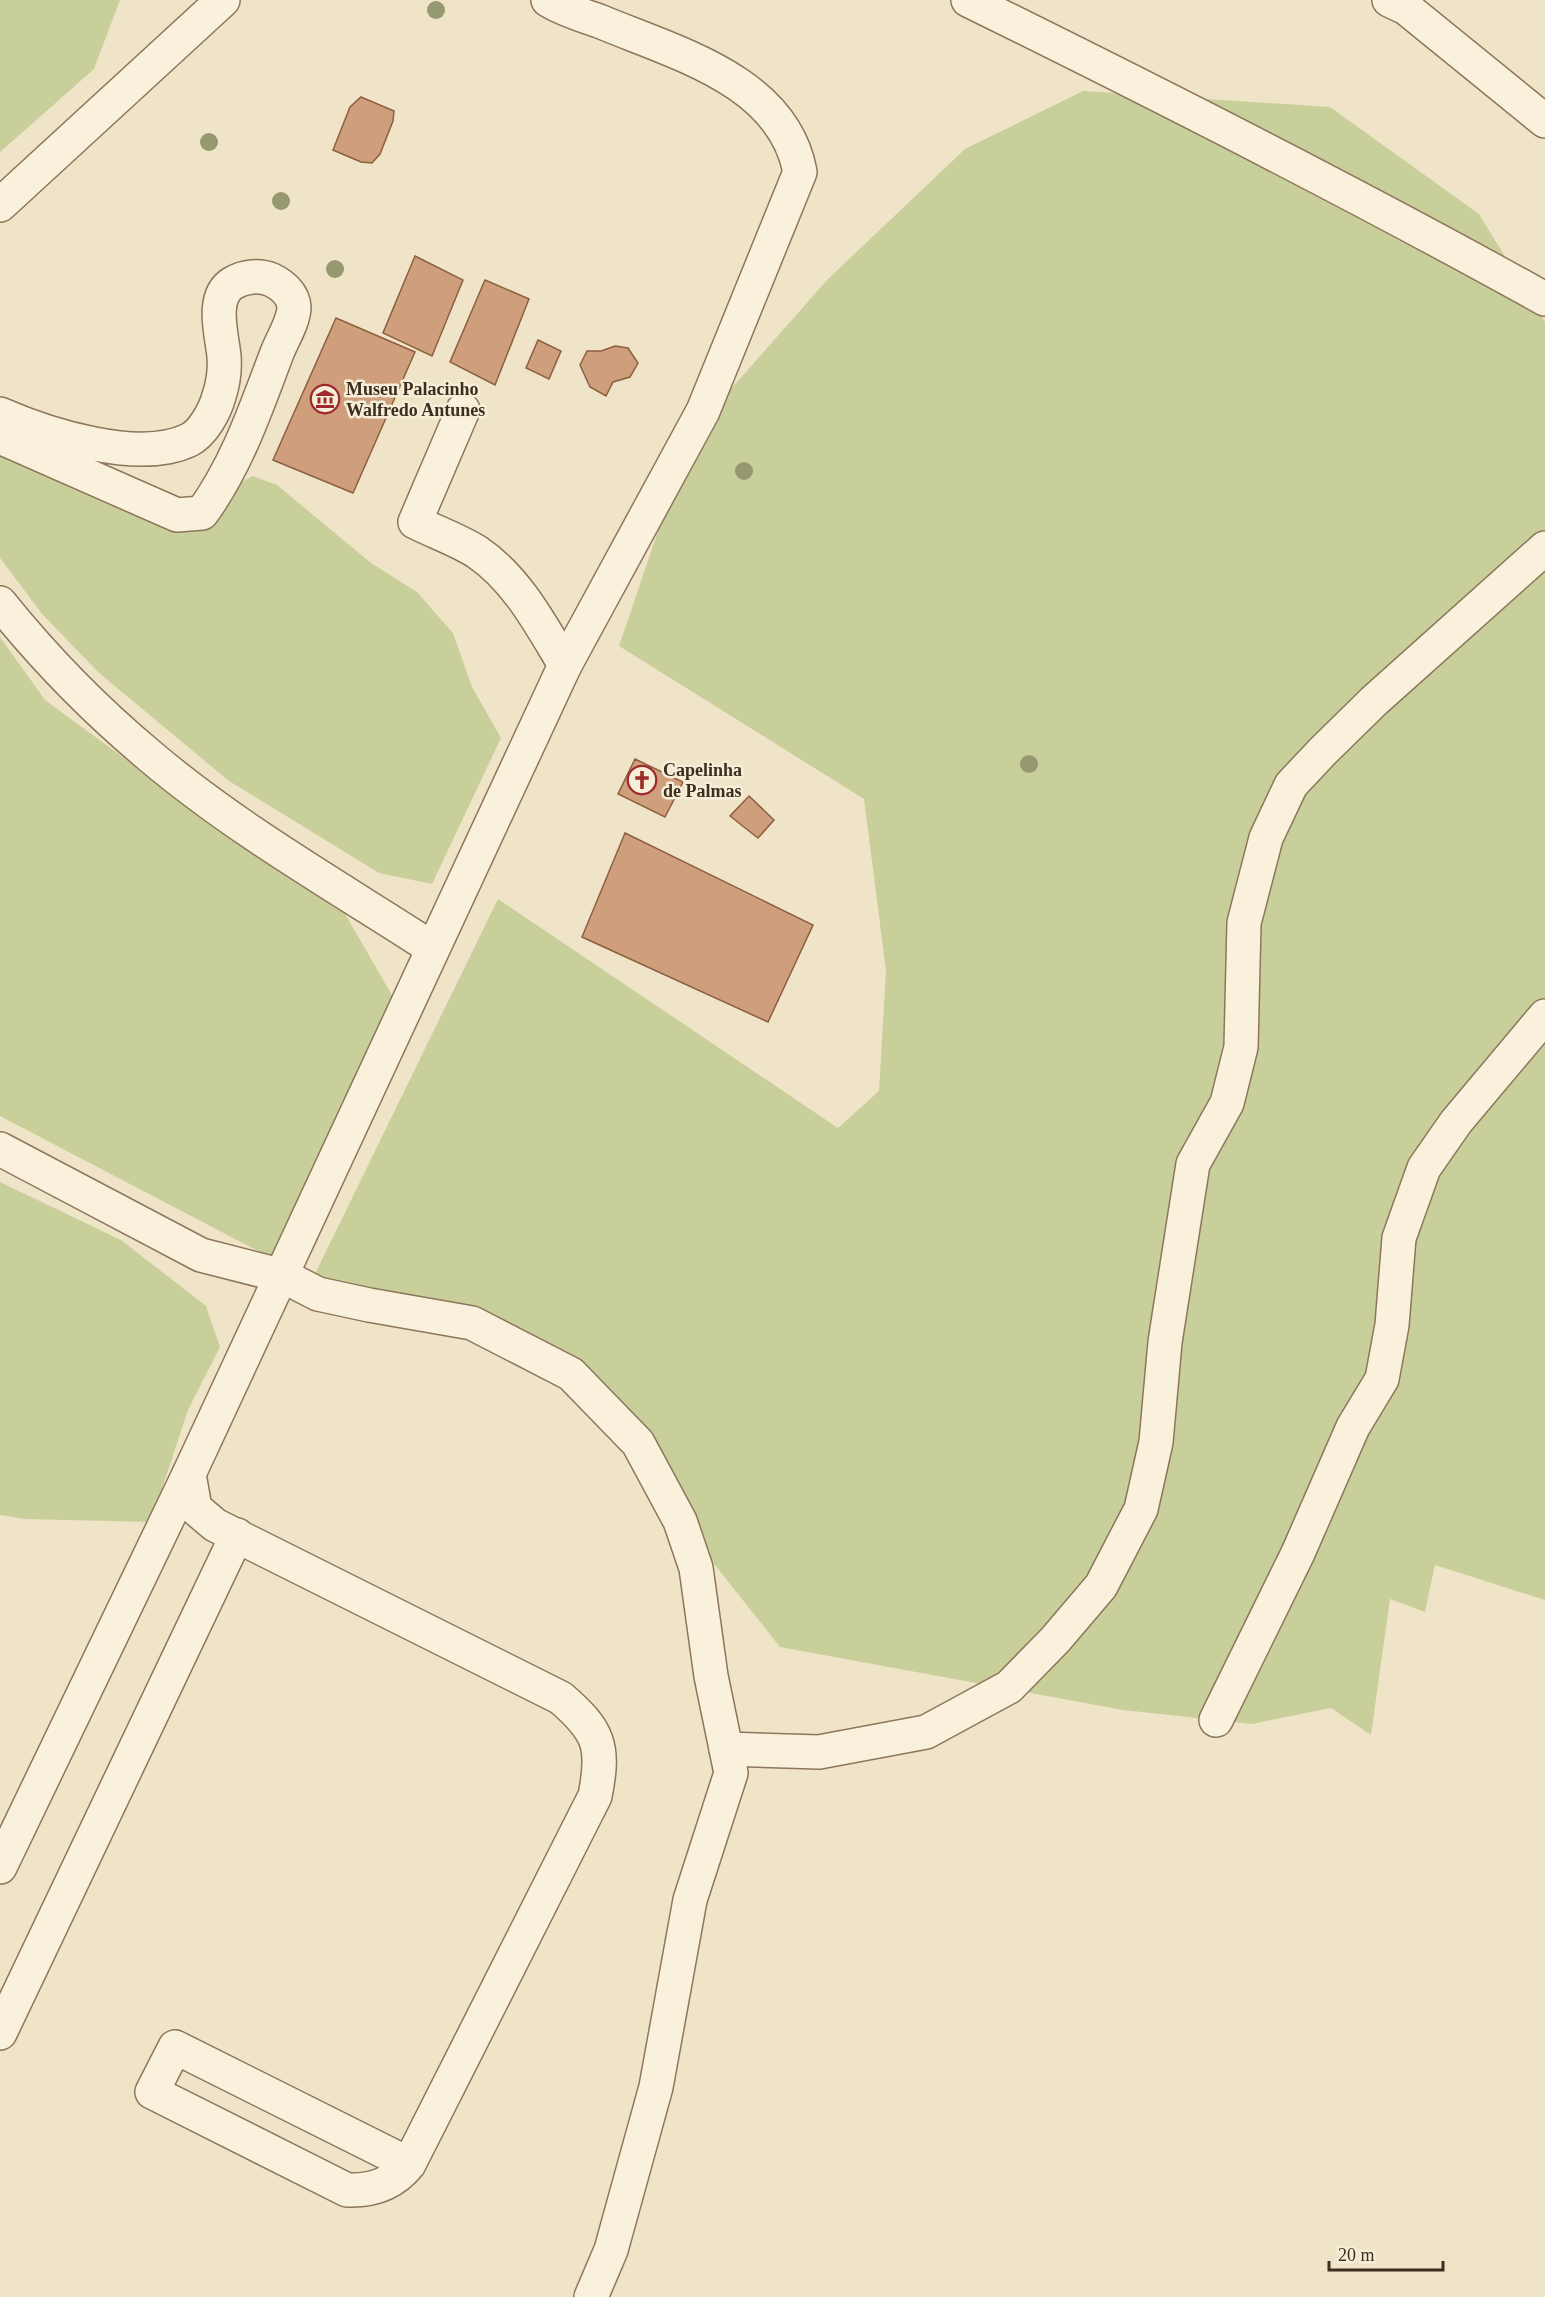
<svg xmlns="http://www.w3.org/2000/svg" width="1545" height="2297" viewBox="0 0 1545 2297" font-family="Georgia,serif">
  <rect width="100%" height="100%" fill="#f0e4c8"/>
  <g fill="#c9cf9b">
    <path d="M0,0H120L94,69L0,152Z"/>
    <path d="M1083,91L1330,107L1479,214L1545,322V1600L1435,1565L1425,1612L1390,1599L1371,1735L1331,1708L1252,1724L1123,1710L780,1647L680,1521L571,1374L314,1276L498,899L838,1128L879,1091L886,971L864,799L619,646L691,434L828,279L965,149Z"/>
    <path d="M0,453L159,521L192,531L222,513L238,484L253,476L277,485L371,563L417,592L453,633L472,687L501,738L432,884L379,873L229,781L99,673L43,615L0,558Z"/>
    <path d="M0,637L45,700L247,848L340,905L393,997L283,1264L0,1116Z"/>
    <path d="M0,1182L121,1240L206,1306L220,1347L188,1410L151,1522L24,1519L0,1515Z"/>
  </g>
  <g fill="#cf9f7d" stroke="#8d5f41" stroke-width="1.5">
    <path d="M361,97L394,111L393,121L380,154L372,163L361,162L333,150L350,107Z"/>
    <path d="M415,256L463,280L432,356L383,333Z"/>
    <path d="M485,280L529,299L495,385L450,362Z"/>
    <path d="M336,318L415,352L353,493L273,460Z"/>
    <path d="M538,340L561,351L549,379L526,368Z"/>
    <path d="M615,346L628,348L638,363L630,377L613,382L606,396L590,387L580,365L587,351H601Z"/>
    <path d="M635,759L683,782L665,817L618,794Z"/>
    <path d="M749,796L774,820L758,838L730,816Z"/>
    <path d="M625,833L813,925L768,1022L582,937Z"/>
  </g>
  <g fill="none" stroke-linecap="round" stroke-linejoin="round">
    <g stroke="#8d765c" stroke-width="36">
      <g id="minor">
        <path d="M968,0C1163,96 1356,194 1545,299"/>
        <path d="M1389,0L1406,8L1545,121"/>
        <path d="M0,205L223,0"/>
        <path d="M463,410L415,522C435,532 458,540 477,552C517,579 541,625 565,665"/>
        <path d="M0,414C48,435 139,464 189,440C203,433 215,411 219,396C223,384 225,369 224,356C222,335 210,297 233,283C245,276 260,275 272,280C282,285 293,294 294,307C294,321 282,340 277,353C256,408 237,465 202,513L177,515L0,437"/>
        <path d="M0,603C45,659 95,710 150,756C236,829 338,887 432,948"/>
        <path d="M0,1149L201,1255L283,1276L318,1294L369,1305L472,1323L571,1374L638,1443L680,1521L696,1568L711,1676L731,1773L690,1900L656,2087L611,2250L591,2297"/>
        <path d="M1216,1720L1298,1553L1353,1427L1382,1379L1392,1325L1399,1238L1424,1168L1456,1122L1545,1016"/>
        <path d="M726,1749L819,1752L926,1732L1009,1687L1055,1640L1101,1586L1141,1509L1156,1442L1165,1342L1193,1164L1227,1103L1241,1047L1244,923L1266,838L1291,785L1323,751L1374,701L1545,548"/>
        <path d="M0,1867L189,1474"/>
        <path d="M0,2033L237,1535"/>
        <path d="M409,2164L175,2047L152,2092L347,2190C373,2191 393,2184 409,2164L595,1796C605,1746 599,1731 561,1698L215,1525L195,1508L189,1474L565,665L703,411L800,172C783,80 675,53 599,21C582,15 564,10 548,0"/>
      </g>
    </g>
    <use href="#minor" stroke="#faf1dc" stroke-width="33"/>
  </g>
  <g fill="#96986f">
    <circle cx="436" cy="10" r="9"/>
    <circle cx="209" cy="142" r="9"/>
    <circle cx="281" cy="201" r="9"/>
    <circle cx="335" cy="269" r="9"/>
    <circle cx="744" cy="471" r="9"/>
    <circle cx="1029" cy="764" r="9"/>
  </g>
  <defs>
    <g id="museum-ring" transform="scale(1.5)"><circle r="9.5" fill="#f7eed8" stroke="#9e2a2b" stroke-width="1.5"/><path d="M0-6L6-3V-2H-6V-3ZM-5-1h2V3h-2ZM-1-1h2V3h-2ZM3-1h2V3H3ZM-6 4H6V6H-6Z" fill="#9e2a2b"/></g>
    <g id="church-ring" transform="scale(1.5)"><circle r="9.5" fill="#f7eed8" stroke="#9e2a2b" stroke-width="1.5"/><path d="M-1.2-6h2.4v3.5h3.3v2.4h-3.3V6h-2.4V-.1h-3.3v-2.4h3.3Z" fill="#9e2a2b"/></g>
  </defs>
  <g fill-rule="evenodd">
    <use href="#museum-ring" x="325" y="399"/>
    <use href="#church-ring" x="642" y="780"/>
  </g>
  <g text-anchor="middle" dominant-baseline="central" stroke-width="5" stroke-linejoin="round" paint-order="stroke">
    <g font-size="18" font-weight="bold" fill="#3d2e20" stroke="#f7eed8" text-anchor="start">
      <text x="346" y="389">Museu Palacinho<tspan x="346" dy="21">Walfredo Antunes</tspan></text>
      <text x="663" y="770">Capelinha<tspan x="663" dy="21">de Palmas</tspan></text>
    </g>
  </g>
  <path d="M1329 2261v9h114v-9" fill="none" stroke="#3d2e20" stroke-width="3"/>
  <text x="1338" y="2261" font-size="18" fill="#3d2e20" stroke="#f7eed8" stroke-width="4.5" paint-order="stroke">20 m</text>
</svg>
